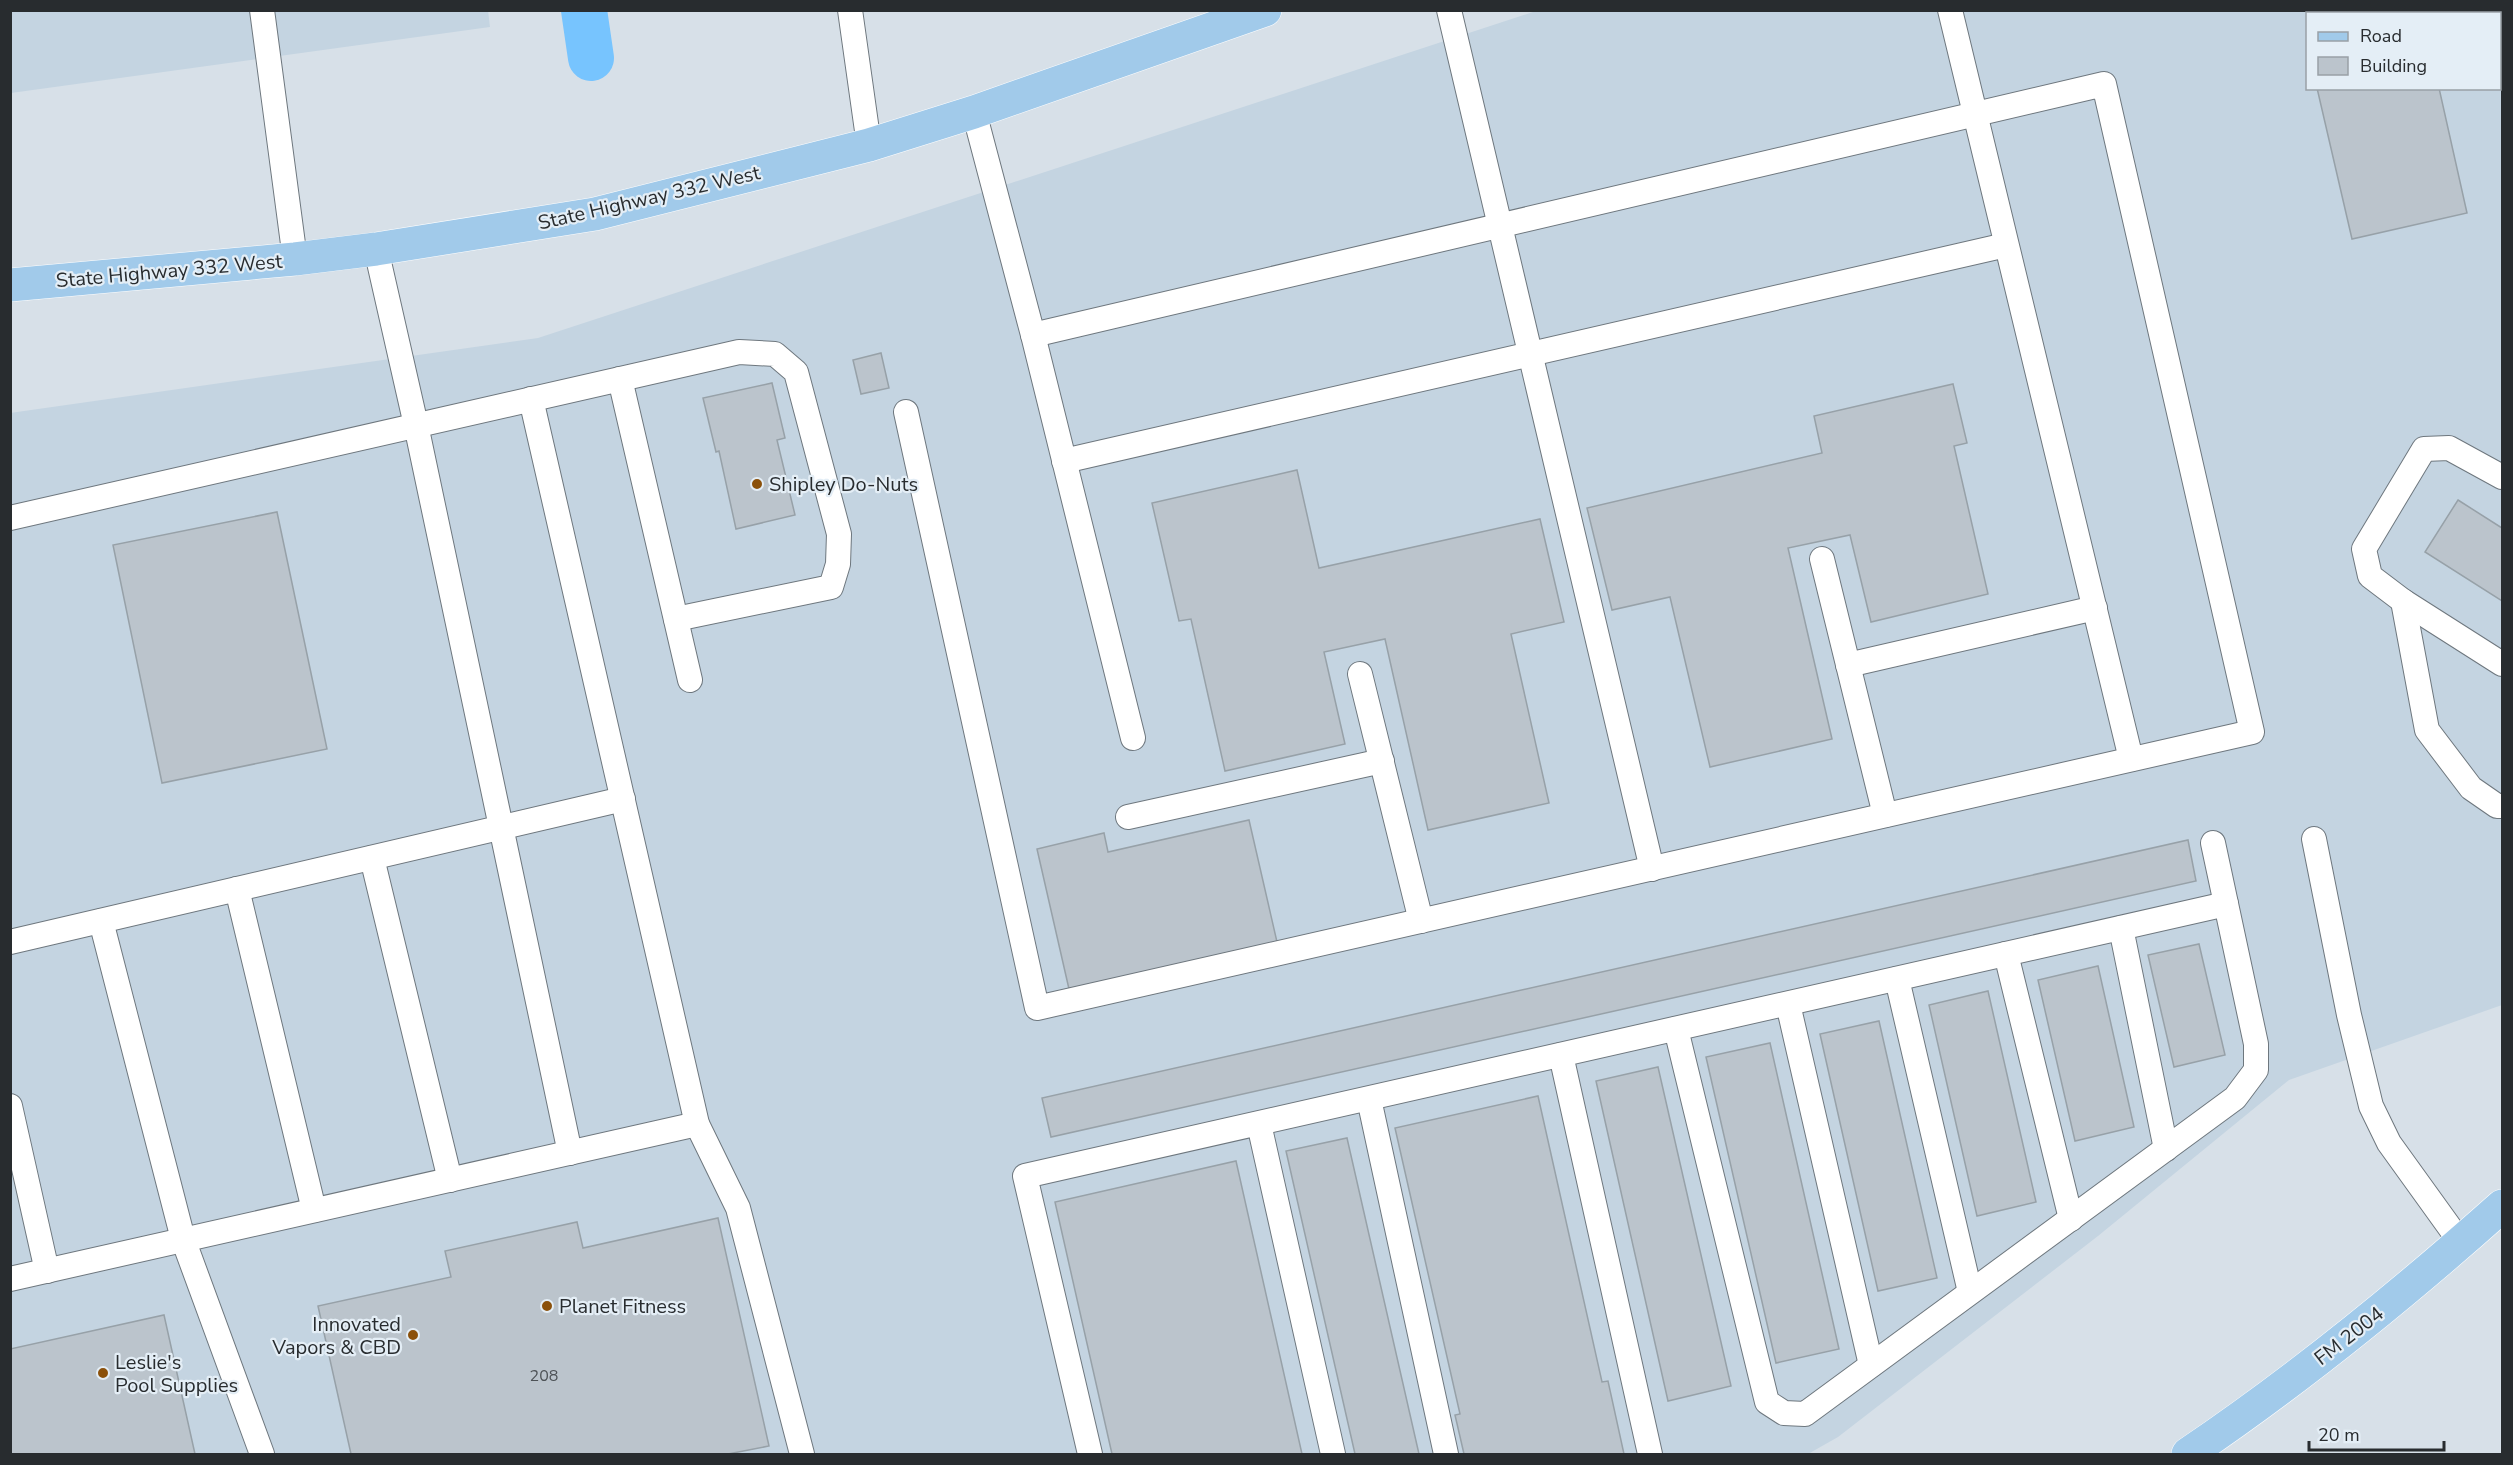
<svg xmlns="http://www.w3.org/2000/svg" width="2513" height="1465" viewBox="0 0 2513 1465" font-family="'Nunito Sans',sans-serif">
  <rect width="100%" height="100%" fill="#d7e0e8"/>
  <g fill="#c4d4e1" fill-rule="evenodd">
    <path d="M488,10L490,27L11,93L10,11Z"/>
    <path d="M1536,11H2502V1005L2289,1080L2098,1236L1838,1437L1808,1454H11L10,413L538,338ZM2308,14H2500V88H2308Z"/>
  </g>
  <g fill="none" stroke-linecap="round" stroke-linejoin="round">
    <path stroke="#77c4fe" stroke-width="46" d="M584,10L591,58"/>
  </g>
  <g fill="#bbc4cc" stroke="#97a1a8" stroke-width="1.5">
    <path d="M2317,88H2439L2467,213L2352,239Z"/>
    <path d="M881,353L889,388L861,394L853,360Z"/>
    <path d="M772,383L785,438L777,440L795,515L736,529L719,451L716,452L703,398Z"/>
    <path d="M1953,384L1967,443L1954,446L1988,594L1871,622L1850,535L1788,548L1832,739L1710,767L1670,597L1612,610L1587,508L1822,453L1814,416Z"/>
    <path d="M1297,470L1319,568L1540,519L1564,622L1511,634L1549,803L1428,830L1385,639L1324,652L1345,744L1225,771L1191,619L1179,621L1152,503Z"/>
    <path d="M2458,500L2502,528V601L2425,552Z"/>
    <path d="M277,512L327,749L162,783L113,545Z"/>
    <path d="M1249,820L1277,942L1069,989L1037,849L1104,833L1108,852Z"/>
    <path d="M2188,840L2196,881L1051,1137L1042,1098Z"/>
    <path d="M2199,944L2225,1055L2174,1067L2148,955Z"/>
    <path d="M2098,966L2134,1127L2075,1141L2038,980Z"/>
    <path d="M1988,991L2036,1202L1977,1216L1929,1005Z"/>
    <path d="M1879,1021L1937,1278L1878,1291L1820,1034Z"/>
    <path d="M1770,1043L1839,1349L1776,1363L1706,1057Z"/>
    <path d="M1658,1067L1731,1386L1668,1401L1596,1081Z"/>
    <path d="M1538,1096L1602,1382L1608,1381L1624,1454H1464L1455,1415L1460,1414L1395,1128Z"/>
    <path d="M1347,1138L1419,1454H1355L1286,1151Z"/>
    <path d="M1236,1161L1302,1454H1112L1055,1202Z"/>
    <path d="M718,1218L769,1446L728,1454H351L318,1306L451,1277L445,1251L577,1222L583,1248Z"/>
    <path d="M164,1315L195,1454H10V1349Z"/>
  </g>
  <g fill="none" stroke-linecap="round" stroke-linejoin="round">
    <g stroke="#6e777e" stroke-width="26">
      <g id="lane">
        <path d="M262,10L295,259"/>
        <path d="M850,10L869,145"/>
        <path d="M1449,10L1652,869"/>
        <path d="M1950,10L2131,759"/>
        <path d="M974,112L1033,335L1133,738"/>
        <path d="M376,249L416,425L570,1153"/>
        <path d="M620,379L690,680"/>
        <path d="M531,399L697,1124L738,1208L802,1454"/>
        <path d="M906,412L1037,1008L2252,732L2104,84L1033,335"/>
        <path d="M1064,461L2006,245"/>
        <path d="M2502,477L2449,448L2424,449L2364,549L2370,576L2403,601L2502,664"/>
        <path d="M10,518L739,352L775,354L796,372L839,534L838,564L831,587L676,619"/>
        <path d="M1822,559L1885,815"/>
        <path d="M2403,601L2427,730L2471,788L2497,806H2502"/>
        <path d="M1848,665L2095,608"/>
        <path d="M1360,674L1421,921"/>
        <path d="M1128,817L1382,761"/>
        <path d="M2314,839L2349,1015L2371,1106L2389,1143L2461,1243"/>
        <path d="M372,858L450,1180"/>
        <path d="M237,889L314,1210"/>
        <path d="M101,921L183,1239L262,1454"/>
        <path d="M2121,928L2166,1149"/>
        <path d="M10,942L623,799"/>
        <path d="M2006,954L2071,1219"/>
        <path d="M1897,979L1970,1292"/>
        <path d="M1788,1004L1871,1365"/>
        <path d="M1676,1029L1767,1402L1784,1413L1805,1414L2235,1098L2256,1070V1044L2213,843"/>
        <path d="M1561,1055L1650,1454"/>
        <path d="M1369,1099L1446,1454"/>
        <path d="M10,1106L47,1271"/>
        <path d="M1259,1124L1333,1454"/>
        <path d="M10,1279L697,1124"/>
        <path d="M1090,1454L1025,1176L2226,904"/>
      </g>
    </g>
    <g stroke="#fff" stroke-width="34">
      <g id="primary">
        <path d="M10,285L295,259L376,249L595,214L869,145L974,112L1265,10"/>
        <path d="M2188,1454C2299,1379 2402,1295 2502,1206"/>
      </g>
    </g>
    <use href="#lane" stroke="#fff" stroke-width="24"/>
    <use href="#primary" stroke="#a1caea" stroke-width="33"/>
  </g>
  <g fill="#8b510b" stroke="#e4eef6" stroke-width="2">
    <circle cx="757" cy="484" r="6"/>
    <circle cx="547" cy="1306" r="6"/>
    <circle cx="413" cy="1335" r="6"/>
    <circle cx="103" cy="1373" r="6"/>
  </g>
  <g text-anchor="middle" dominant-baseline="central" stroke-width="4.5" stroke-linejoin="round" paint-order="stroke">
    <g font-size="16" fill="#4d5256">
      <text x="544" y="1376">208</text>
    </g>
    <g font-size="20" fill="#282c2f" stroke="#e4eef6">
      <text transform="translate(649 198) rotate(-13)">State Highway 332 West</text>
      <text transform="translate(169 271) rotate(-5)">State Highway 332 West</text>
      <text transform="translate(2349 1336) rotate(-38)">FM 2004</text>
    </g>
    <g font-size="20" fill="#282c2f" stroke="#e4eef6" text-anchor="start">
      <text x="769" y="484">Shipley Do-Nuts</text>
      <text x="559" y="1306">Planet Fitness</text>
      <text x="401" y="1324" text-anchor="end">Innovated<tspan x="401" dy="23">Vapors &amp; CBD</tspan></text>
      <text x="115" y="1362">Leslie's<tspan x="115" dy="23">Pool Supplies</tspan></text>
    </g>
  </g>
  <rect width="2513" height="1465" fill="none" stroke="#282c2f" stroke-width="24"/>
  <rect x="2306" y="12" width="195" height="78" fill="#e4eef6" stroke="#99a0a6" stroke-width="1.5"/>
  <rect x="2318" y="32" width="30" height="9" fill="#a1caea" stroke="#99a0a6" stroke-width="1.5"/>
  <text x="2360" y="42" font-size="18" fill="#282c2f">Road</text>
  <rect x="2318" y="57" width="30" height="18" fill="#bbc4cc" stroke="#99a0a6" stroke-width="1.5"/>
  <text x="2360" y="72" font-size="18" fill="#282c2f">Building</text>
  <path d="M2309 1441v9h135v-9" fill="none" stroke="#282c2f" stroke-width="3"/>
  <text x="2318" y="1441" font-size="18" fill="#282c2f" stroke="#e4eef6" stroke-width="4.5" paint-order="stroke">20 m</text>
</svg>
